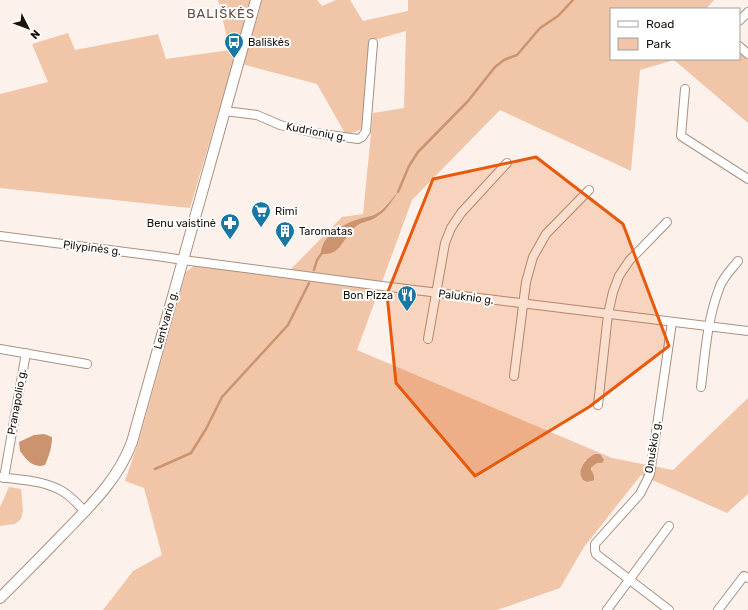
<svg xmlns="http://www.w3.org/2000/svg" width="748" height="610" viewBox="0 0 748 610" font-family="Rubik,sans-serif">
  <rect width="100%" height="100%" fill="#fdf2eb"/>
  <g fill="#f1c5a8" fill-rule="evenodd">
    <path d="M218,0H250L246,19L190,208L0,188V94L48,82L32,44L68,33L75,50L158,34L166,59L230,50Z"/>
    <path d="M261,0H317L322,6L336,0H350L363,21L408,11V0H714L706,9H611V59H739V51L748,60V123L674,60L640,70L631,171L500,110L412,200L357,350L612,458L673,470L748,398V494L727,513L641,475L584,547L560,588L497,610H103L133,571L162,555L144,488L125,481L139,440L186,272L194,266L289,277L290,270L342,217L363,214L373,113L404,108L406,31L371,41L362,129L346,135L317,84L242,64L259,12ZM396,195L379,216L358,225L349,233L341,246H322L333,232L343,226L378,213ZM585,460L602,463L595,464L592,466L591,482L582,478C579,471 582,467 585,460Z"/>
    <path d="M9,487L21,489L23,510L21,519L15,524L0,526V507Z"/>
  </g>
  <g fill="#cb946e">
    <path d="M398,192C392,201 385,213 375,218C370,221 363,222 358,225C343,235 343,255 323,254L321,252C323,234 344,224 359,219C365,217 374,216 379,212C386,207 392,198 398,192Z"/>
    <path d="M44,434L52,437C52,447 49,456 45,465C33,469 26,459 20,451L19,442L34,435Z"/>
    <path d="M595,454H600L604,460L602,463C597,463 593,464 591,469L594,476V480C579,488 573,465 595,454Z"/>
  </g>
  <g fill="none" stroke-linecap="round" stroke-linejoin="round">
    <g stroke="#cb946e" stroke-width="2.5">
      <path d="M398,192L409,166L418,152L468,101L495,67L504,60L517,55L540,28L558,16L573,0"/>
      <path d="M314,270L317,260L322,253"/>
      <path d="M155,469L191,453L206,429L222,397L288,325L309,283"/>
    </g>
    <g stroke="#a99180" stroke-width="10">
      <g id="minor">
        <path d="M739,21L748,12"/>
        <path d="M739,46L748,54"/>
        <path d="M685,89L681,136L748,179"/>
        <path d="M225,111L257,115L280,125L315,133L358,139L362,137L366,131L373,43"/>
        <path d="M0,236L164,257L183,260L382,286L748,331"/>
        <path d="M428,339L445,243L451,228L461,213L507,163"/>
        <path d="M0,349L87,364"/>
        <path d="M514,376L526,282L533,257L546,234L589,190"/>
        <path d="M701,387C705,355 707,320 719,289C722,278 731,270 738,261"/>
        <path d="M598,405L608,314L613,292L619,276L629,261L667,222"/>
        <path d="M0,477C20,480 43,480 62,491C71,496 78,504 85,512"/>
        <path d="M4,478L26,353"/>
        <path d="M607,610L669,526"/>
        <path d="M669,610L596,554L595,550V544L640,494L650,474L672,322"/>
        <path d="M718,610L744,576L748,578"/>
      </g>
    </g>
    <g stroke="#a99180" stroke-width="12">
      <path id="major" d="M0,598C21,577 42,556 62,535C90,506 118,480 132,442L256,0"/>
    </g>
    <use href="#minor" stroke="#fff" stroke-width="8"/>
    <use href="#major" stroke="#fff" stroke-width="10"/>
  </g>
  <path fill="#e8590c" fill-opacity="0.2" stroke="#e8590c" stroke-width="3" stroke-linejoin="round" d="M536,157L623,224L669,346L589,407L475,476L396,383L387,294L433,179Z"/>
  <defs>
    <g id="bus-pin" transform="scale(1)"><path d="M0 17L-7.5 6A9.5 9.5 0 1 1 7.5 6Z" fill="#1977a4" stroke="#fff"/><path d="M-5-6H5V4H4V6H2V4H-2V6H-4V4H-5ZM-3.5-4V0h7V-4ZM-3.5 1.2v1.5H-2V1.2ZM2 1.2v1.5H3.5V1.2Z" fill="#fff"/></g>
    <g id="supermarket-pin" transform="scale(1)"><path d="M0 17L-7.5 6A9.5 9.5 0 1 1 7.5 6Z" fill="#1977a4" stroke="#fff"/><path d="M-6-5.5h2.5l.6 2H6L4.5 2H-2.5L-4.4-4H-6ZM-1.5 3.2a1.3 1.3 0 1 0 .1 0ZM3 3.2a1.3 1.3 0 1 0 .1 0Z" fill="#fff"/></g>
    <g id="pharmacy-pin" transform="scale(1)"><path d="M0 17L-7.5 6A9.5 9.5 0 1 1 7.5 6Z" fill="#1977a4" stroke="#fff"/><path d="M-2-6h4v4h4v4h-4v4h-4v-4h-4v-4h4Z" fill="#fff"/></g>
    <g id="building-pin" transform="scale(1)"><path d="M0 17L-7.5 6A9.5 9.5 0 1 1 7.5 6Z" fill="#1977a4" stroke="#fff"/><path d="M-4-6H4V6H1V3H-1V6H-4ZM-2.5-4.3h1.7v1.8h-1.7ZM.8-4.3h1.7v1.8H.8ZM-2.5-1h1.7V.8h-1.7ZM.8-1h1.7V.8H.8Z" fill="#fff"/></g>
    <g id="restaurant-pin" transform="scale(1)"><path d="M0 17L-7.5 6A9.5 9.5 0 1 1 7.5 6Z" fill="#1977a4" stroke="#fff"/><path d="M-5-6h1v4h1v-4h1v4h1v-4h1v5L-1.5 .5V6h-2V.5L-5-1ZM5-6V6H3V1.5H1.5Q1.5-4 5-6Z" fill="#fff"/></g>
  </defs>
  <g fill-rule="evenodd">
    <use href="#bus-pin" x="234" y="42"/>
    <use href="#supermarket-pin" x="261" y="211"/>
    <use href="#pharmacy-pin" x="230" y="223"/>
    <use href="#building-pin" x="285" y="231"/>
    <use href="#restaurant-pin" x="407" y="295"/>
  </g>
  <g text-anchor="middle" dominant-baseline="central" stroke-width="4" stroke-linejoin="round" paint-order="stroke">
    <g font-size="11" fill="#1b120c" stroke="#fff" text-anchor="start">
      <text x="248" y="42">Bališkės</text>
      <text x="275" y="211">Rimi</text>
      <text x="216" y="223" text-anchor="end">Benu vaistinė</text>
      <text x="299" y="231">Taromatas</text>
      <text x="393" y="295" text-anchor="end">Bon Pizza</text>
    </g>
    <g font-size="11" fill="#1b120c" stroke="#fff">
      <text transform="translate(316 132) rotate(11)">Kudrionių g.</text>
      <text transform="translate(92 248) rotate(7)">Pilypinės g.</text>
      <text transform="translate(466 297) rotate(7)">Paluknio g.</text>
      <text transform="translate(166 320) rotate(-74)">Lentvario g.</text>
      <text transform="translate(17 402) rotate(-80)">Pranapolio g.</text>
      <text transform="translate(653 447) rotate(-81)">Onuškio g.</text>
    </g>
    <g font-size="13" letter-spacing="1" fill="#644e3f" stroke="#fff">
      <text x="221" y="13">BALIŠKĖS</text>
    </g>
  </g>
  <rect x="610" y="8" width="130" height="52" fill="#ffffff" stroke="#a4a09e"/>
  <rect x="618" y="21" width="20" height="6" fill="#ffffff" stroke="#a4a09e"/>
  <text x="646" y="28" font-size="12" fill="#1b120c">Road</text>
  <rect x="618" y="38" width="20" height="12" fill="#f1c5a8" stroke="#a4a09e"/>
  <text x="646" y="48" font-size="12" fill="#1b120c">Park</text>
  <g transform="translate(28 28) rotate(132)" stroke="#ffffff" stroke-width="3" paint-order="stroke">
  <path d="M0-3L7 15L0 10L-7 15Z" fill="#1b120c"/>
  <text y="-6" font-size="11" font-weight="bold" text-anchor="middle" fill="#1b120c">N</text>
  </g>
</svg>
